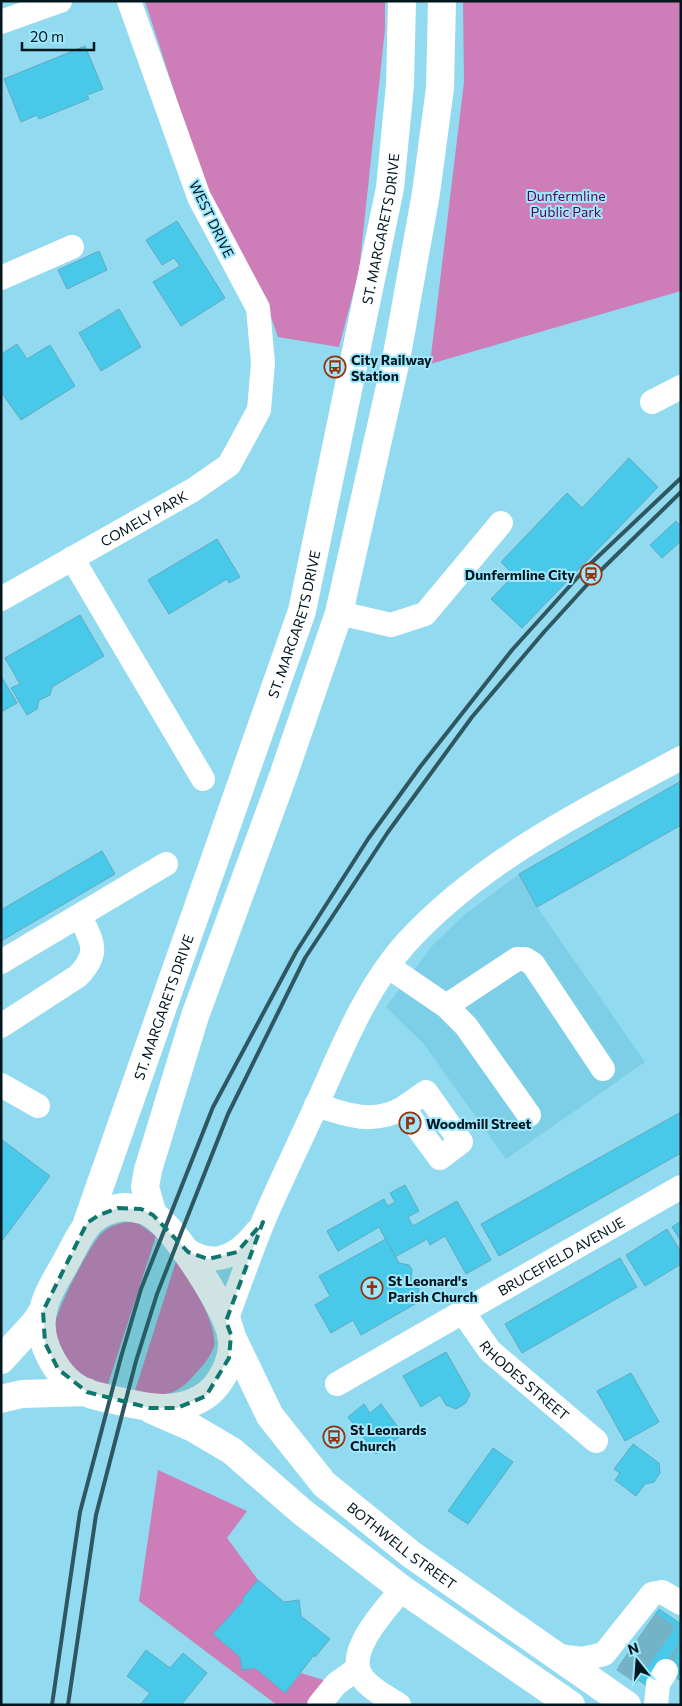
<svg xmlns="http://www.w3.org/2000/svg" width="682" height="1706" viewBox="0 0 682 1706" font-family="Commissioner,sans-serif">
  <rect width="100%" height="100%" fill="#91daef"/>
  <path fill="#7ccfe6" d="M519,874L537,907L645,1062L506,1159L424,1044L386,1007L433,945L463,916Z"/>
  <g fill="#cd7db7">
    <path d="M145,1H385V29L359,271L339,347L278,337L265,300L207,193Z"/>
    <path d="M463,1H681V291L430,364L464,82Z"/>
    <path d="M135,1221L156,1236L107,1387C80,1376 62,1364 54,1333C50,1320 90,1245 101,1234C111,1224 122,1223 135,1221Z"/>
    <path d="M177,1258C188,1277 218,1324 214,1346C212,1355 201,1368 195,1374C176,1397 161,1397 134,1394Z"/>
    <path d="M158,1470L247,1511L227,1538L258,1580L243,1599L244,1600L213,1634L240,1657L242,1670L255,1668L285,1693L301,1673L336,1684L319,1705H277L139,1601Z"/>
  </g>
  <g fill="#48c9ea" stroke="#62aabf">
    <path d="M85,46L103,89L87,95L89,99L39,119L37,115L21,122L4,79Z"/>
    <path d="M177,221L225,298L181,326L153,282L180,266L174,258L162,265L146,240Z"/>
    <path d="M99,251L107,270L67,289L58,270Z"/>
    <path d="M119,309L141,347L101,371L79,333Z"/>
    <path d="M17,344L27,359L50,345L75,386L21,420L1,392V350L3,353Z"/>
    <path d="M629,458L658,487L522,628L491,599L514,575L501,562L567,493L582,508Z"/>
    <path d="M676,521L681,526V541L662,558L650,545Z"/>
    <path d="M217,539L240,577L229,583L227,579L169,614L148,580Z"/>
    <path d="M80,615L104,656L52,687L50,695L39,700L37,709L27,715L11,688L20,684L5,658Z"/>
    <path d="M1,676L17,703L1,712Z"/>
    <path d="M681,781V825L537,907L519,874Z"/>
    <path d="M102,851L115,874L1,941V910Z"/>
    <path d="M681,1112V1153L499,1256L481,1224Z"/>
    <path d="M1,1139L50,1176L1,1242Z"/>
    <path d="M405,1185L419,1211L408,1217L413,1226L457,1201L491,1260L466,1274L445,1236L430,1245L427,1239L395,1257L379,1227L338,1251L327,1231L384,1199L388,1206L395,1202L390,1193Z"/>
    <path d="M681,1221V1241L672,1227Z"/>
    <path d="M667,1229L681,1252V1264L645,1286L626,1255Z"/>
    <path d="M386,1239L399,1263L409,1265L412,1269L411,1280L417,1283L419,1290L418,1294L411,1298L415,1304L361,1335L353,1320L331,1333L315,1305L330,1296L319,1276Z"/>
    <path d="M620,1258L637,1287L522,1353L505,1324Z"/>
    <path d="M446,1352L470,1394L466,1403L456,1409L446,1405L440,1395L421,1407L403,1376Z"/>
    <path d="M631,1373L659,1422L625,1441L597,1391Z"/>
    <path d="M364,1404L370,1413L381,1404L403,1434L376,1454L348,1417Z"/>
    <path d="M633,1444L659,1463L660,1473L654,1482L645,1484L636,1496L615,1480L620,1473L614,1469Z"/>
    <path d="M493,1448L513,1462L468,1524L448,1511Z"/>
    <path d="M258,1580L284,1602L299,1600L301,1616L330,1639L315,1657L314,1655L285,1693L255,1668L242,1670L240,1657L213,1634L244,1600L242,1599Z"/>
    <path d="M659,1609L681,1624V1636L678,1639L681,1641V1662L672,1675L647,1686L619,1666Z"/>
    <path d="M146,1650L170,1668L183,1653L207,1673L181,1705H140L150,1693L127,1676Z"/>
    <path d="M681,1662V1681L672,1675Z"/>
  </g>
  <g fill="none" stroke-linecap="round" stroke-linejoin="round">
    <g stroke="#74b3c5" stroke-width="24" stroke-dasharray="24 12" stroke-linecap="butt">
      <path d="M649,1623L681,1645"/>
      <path d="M635,1643L670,1666"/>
      <path d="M623,1660L652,1680"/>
    </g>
    <g stroke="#fff" stroke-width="24">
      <path d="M1,22L60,1"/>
      <path d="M1,278L72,247"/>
      <path d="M652,402L681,387"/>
      <path d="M72,558L203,779"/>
      <path id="s1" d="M1,599L193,490L229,465L259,410L263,363L258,308L199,197L129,1"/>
      <path d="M339,613L391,625L425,614L501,523"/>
      <path d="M1,962L166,864"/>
      <path d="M389,967L446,1006L466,1026L529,1115"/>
      <path d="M446,1006L517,959H525L533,964L603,1069"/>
      <path d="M1,1026L78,976C101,952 92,942 80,916"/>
      <path d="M1,1085L38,1106"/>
      <path d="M316,1105C346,1115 374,1125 403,1108L440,1158L461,1142L426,1092L403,1108"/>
      <path d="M180,1245C210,1268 234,1260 256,1232"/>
      <path id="s2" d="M462,1311L490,1351L596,1441"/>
      <path d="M226,1321C238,1288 250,1254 263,1222C280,1182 299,1144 317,1104C342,1049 365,989 406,943C482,860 583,811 681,758"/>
      <path id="s3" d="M337,1384L681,1187"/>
      <path d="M557,1656L583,1659L604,1654L652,1594L662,1592L681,1603"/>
      <path d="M319,1705L336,1684L357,1669"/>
      <path d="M399,1705C387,1697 370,1689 362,1677C344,1652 386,1609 402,1589"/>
      <path d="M656,1705L658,1684L666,1671"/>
    </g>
    <g stroke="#fff" stroke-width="28">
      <path d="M124,1207C134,1208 145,1209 153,1215C176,1230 226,1308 231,1334C236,1357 221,1388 200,1399C175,1413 150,1408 123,1402C111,1399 98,1397 87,1393C58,1381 36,1342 43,1311C46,1294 59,1275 67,1260C82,1232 89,1211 124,1207Z"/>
      <path d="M153,1215L145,1187L148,1170L195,1016L283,776L339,613L396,360L426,193L440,88L442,1"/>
      <path id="s4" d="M87,1223L302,611L390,188L400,85L402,1"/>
      <path id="s5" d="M231,1335L270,1416L324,1484L412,1555L627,1705"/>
      <path d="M1,1360L34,1324L43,1311"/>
      <path d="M1,1399L22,1394L87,1392"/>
      <path d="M152,1410L193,1428L232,1451L301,1511L402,1589L571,1705"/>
    </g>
    <g stroke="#2f5762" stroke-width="4">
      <path d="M52,1705L80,1512L121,1357L141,1289L213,1107L296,952L368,839L420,767L512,650L586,568L681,478"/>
      <path d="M68,1705L96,1515L136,1361L157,1294L228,1114L305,958L388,832L472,717L544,632L595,576L681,492"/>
    </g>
  </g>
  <path fill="#0f766e" fill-opacity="0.2" stroke="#0f766e" stroke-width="4" stroke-dasharray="10 6" stroke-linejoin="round" d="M118,1208L141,1209L153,1215L188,1252L208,1259L237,1252L263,1222L226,1321L231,1335L229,1358L206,1396L177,1408H150L87,1392L58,1369L45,1343L43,1311L87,1223L99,1215Z"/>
  <defs>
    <g id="bus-ring" transform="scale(1.125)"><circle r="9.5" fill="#9ee7fc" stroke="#98320c" stroke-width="1.5"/><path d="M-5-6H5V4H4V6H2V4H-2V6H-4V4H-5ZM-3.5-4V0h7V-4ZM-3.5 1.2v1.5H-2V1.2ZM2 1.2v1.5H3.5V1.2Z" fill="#98320c"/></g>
    <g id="station-ring" transform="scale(1.125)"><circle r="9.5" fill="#9ee7fc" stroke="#98320c" stroke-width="1.5"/><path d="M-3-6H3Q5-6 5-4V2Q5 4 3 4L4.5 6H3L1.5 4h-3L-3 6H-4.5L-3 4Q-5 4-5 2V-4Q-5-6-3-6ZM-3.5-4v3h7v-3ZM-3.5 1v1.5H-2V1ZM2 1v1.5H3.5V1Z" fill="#98320c"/></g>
    <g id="parking-ring" transform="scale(1.125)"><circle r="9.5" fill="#9ee7fc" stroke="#98320c" stroke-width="1.5"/><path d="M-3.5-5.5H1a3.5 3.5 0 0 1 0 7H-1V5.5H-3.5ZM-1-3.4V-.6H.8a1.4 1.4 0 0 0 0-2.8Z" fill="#98320c"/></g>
    <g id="church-ring" transform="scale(1.125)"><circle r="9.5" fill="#9ee7fc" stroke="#98320c" stroke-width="1.5"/><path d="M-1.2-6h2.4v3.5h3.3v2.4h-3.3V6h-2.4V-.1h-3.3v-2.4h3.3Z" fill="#98320c"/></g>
  </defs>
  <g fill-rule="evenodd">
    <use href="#bus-ring" x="335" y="367"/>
    <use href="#station-ring" x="591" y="574"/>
    <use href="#parking-ring" x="410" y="1123"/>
    <use href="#church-ring" x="372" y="1288"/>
    <use href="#bus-ring" x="334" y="1437"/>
  </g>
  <g text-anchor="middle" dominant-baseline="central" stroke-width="4" stroke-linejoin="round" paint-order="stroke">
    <g font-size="14" fill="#60024f" stroke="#9ee7fc">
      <text x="566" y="195">Dunfermline<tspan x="566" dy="16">Public Park</tspan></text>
    </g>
    <g font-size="14" fill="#00171e" stroke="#9ee7fc">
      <text transform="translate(212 219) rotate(64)">WEST DRIVE</text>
      <text stroke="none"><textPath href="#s4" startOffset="1039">ST. MARGARETS DRIVE</textPath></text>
      <text stroke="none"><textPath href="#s1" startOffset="164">COMELY PARK</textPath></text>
      <text stroke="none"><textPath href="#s4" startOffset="634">ST. MARGARETS DRIVE</textPath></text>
      <text stroke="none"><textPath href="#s4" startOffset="229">ST. MARGARETS DRIVE</textPath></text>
      <text stroke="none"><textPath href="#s3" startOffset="258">BRUCEFIELD AVENUE</textPath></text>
      <text stroke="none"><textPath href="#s2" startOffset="94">RHODES STREET</textPath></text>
      <text stroke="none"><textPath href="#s5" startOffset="276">BOTHWELL STREET</textPath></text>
    </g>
    <g font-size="14" font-weight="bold" fill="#00171e" stroke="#9ee7fc" text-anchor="start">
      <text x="351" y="359">City Railway<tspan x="351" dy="16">Station</tspan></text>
      <text x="575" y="574" text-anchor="end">Dunfermline City</text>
      <text x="426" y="1123">Woodmill Street</text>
      <text x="388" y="1280">St Leonard's<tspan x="388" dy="16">Parish Church</tspan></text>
      <text x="350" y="1429">St Leonards<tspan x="350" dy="16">Church</tspan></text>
    </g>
  </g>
  <rect width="682" height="1706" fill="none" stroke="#00171e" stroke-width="5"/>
  <g transform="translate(637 1661) rotate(343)" stroke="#9ee7fc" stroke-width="4" paint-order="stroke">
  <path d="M0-4L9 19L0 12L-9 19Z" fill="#00171e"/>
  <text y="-8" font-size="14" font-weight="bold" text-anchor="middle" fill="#00171e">N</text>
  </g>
  <path d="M22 42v8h72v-8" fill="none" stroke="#00171e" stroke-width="2.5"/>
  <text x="30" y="42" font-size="15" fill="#00171e" stroke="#9ee7fc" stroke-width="4" paint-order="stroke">20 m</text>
</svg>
